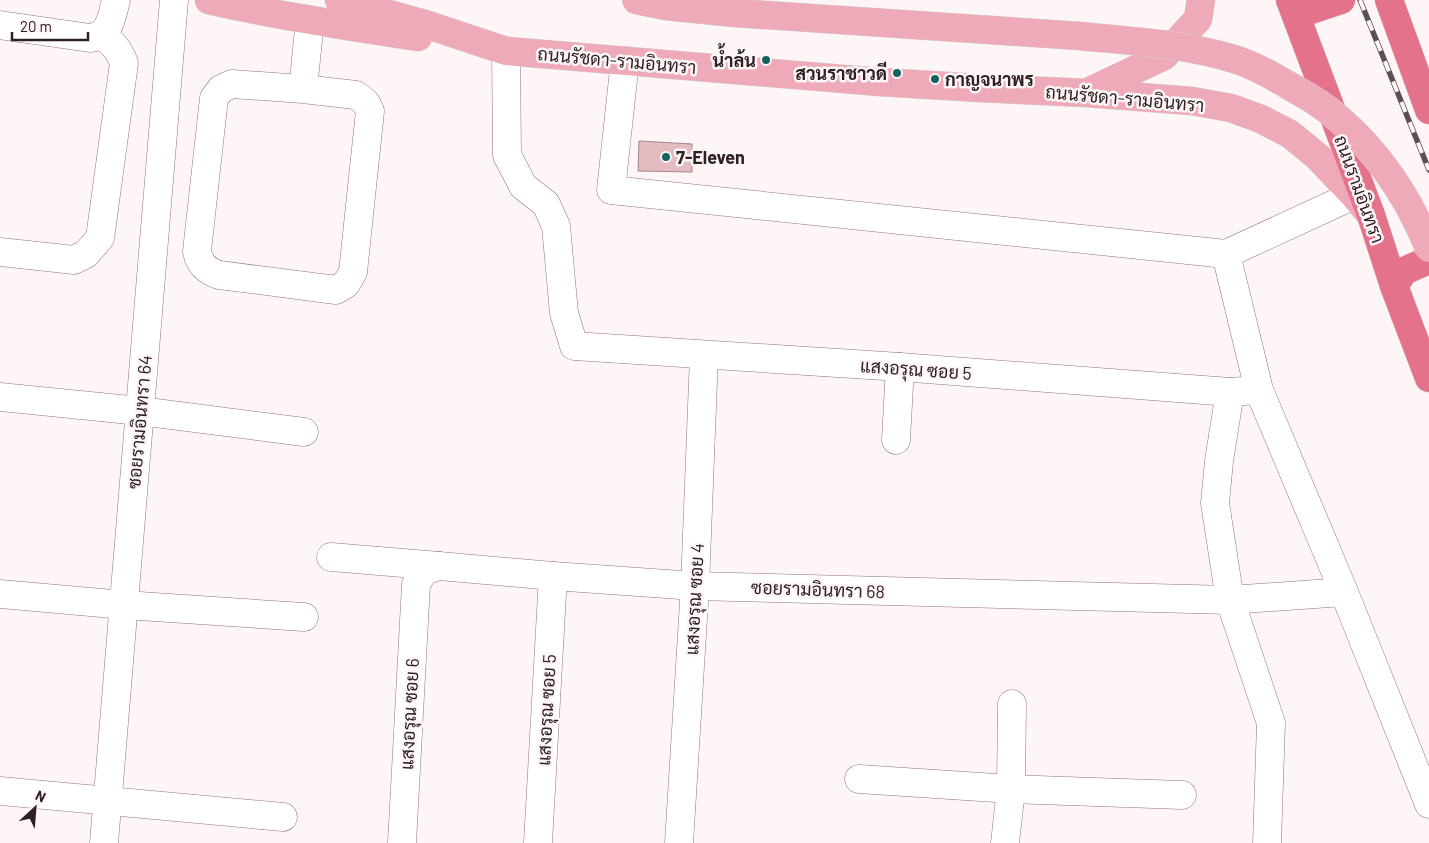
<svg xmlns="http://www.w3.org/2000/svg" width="1429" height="843" viewBox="0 0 1429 843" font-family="Barlow,Sarabun,sans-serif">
  <rect width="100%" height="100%" fill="#fdf5f6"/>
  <path fill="#e3bcc2" stroke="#aa858b" d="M639,141L692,144V172L638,171Z"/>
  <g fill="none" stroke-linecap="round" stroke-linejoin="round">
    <g stroke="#977379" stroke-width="29">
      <g id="minor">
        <path d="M0,25L90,38C110,36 112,16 116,0"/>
        <path d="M506,51L507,155L523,186L546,204L556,226L564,313L574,346L900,367L1230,392L1259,390"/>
        <path d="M625,61L611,190L1226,254L1354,195"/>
        <path d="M303,89L356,95L366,103L370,111L353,272L346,284L336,290L219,275C207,271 199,264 197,251L214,98L221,89L232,84L303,89L310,20"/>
        <path d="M0,252L74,260L86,254L100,238L124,63C119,50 113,42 100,35"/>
        <path d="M1226,254L1259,390L1344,592L1429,804"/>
        <path d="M1230,392L1219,461L1215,503L1230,600L1271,723L1267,843"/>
        <path d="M0,397L140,411L304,432"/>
        <path d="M896,440L900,367"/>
        <path d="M331,557L439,566"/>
        <path d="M0,594L124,605L304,617"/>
        <path d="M859,779L1011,789L1182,795"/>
        <path d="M0,791L283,817"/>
        <path d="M104,843L174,0"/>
        <path d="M402,843L416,584L424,571L439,566L553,576L695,586L1230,600L1344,592"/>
        <path d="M538,843L553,576"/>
        <path d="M679,843L695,586L704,355"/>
        <path d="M1005,843L1011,789L1012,704"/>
      </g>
    </g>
    <g stroke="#d5d3d3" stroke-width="29">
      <g id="major">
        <path d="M209,0C278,16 348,26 418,37"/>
        <path d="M339,0L428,25L506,51L880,82L980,88L1087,93L1192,101L1231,108L1261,119L1290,134L1318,157L1354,195L1370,214"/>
        <path d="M1088,92L1164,56L1198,19L1201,0"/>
      </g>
    </g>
    <g stroke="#d5d3d3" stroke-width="29">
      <g id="highway">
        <path d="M1290,0L1371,215L1394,286L1429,378"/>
        <path d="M1389,0L1429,110"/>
        <path d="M1296,15L1341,0"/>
        <path d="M1394,286L1404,271L1429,260"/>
      </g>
    </g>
    <use href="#minor" stroke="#fff" stroke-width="28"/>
    <use href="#major" stroke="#efaab9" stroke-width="28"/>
    <use href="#highway" stroke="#e5728b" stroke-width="28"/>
    <g stroke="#5c4f51" stroke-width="5.5">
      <path id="rail" d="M1360,0L1429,170"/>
    </g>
    <use href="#rail" stroke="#fdf5f6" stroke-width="4" stroke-dasharray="11" stroke-linecap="butt"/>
    <g stroke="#d5d3d3" stroke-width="29" stroke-linecap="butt">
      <path id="major-bridge" d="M636,0L666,6L735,13L1080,36C1130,41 1186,44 1234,59C1251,64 1273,76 1288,85C1298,91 1308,96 1318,103C1369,138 1406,191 1429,248"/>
    </g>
    <use href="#major-bridge" stroke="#efaab9" stroke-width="28"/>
  </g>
  <g fill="#15635d" stroke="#fdf5f6" stroke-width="2">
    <circle cx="766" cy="60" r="5"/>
    <circle cx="897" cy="73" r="5"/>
    <circle cx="935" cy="79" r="5"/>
    <circle cx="666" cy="157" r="5"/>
  </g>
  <g text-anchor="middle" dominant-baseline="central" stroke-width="5" stroke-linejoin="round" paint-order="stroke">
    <g font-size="18" fill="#2f2123" stroke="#fdf5f6">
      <text transform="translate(617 60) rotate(5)">ถนนรัชดา-รามอินทรา</text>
      <text transform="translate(1125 98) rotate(5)">ถนนรัชดา-รามอินทรา</text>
      <text transform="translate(1360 189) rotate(70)">ถนนรามอินทรา</text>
      <text transform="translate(916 369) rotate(4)">แสงอรุณ ซอย 5</text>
      <text transform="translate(139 422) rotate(-85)">ซอยรามอินทรา 64</text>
      <text transform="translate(818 589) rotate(2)">ซอยรามอินทรา 68</text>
      <text transform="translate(694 599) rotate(-87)">แสงอรุณ ซอย 4</text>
      <text transform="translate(546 710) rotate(-87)">แสงอรุณ ซอย 5</text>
      <text transform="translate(409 714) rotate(-87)">แสงอรุณ ซอย 6</text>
    </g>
    <g font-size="18" font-weight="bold" fill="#2f2123" stroke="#fdf5f6" text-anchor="end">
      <text x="756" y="60">น้ำล้น</text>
      <text x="887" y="73">สวนราชาวดี</text>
      <text x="945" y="79" text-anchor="start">กาญจนาพร</text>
      <text x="676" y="157" text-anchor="start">7-Eleven</text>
    </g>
  </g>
  <g transform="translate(35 808) rotate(26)" stroke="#fdf5f6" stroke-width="4" paint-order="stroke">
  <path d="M0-4L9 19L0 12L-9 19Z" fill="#2f2123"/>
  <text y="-8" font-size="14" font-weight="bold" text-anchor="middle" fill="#2f2123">N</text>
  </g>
  <path d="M12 32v8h76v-8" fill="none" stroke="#2f2123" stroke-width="2.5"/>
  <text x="20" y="32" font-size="15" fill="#2f2123" stroke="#fdf5f6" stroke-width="4" paint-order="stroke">20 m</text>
</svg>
